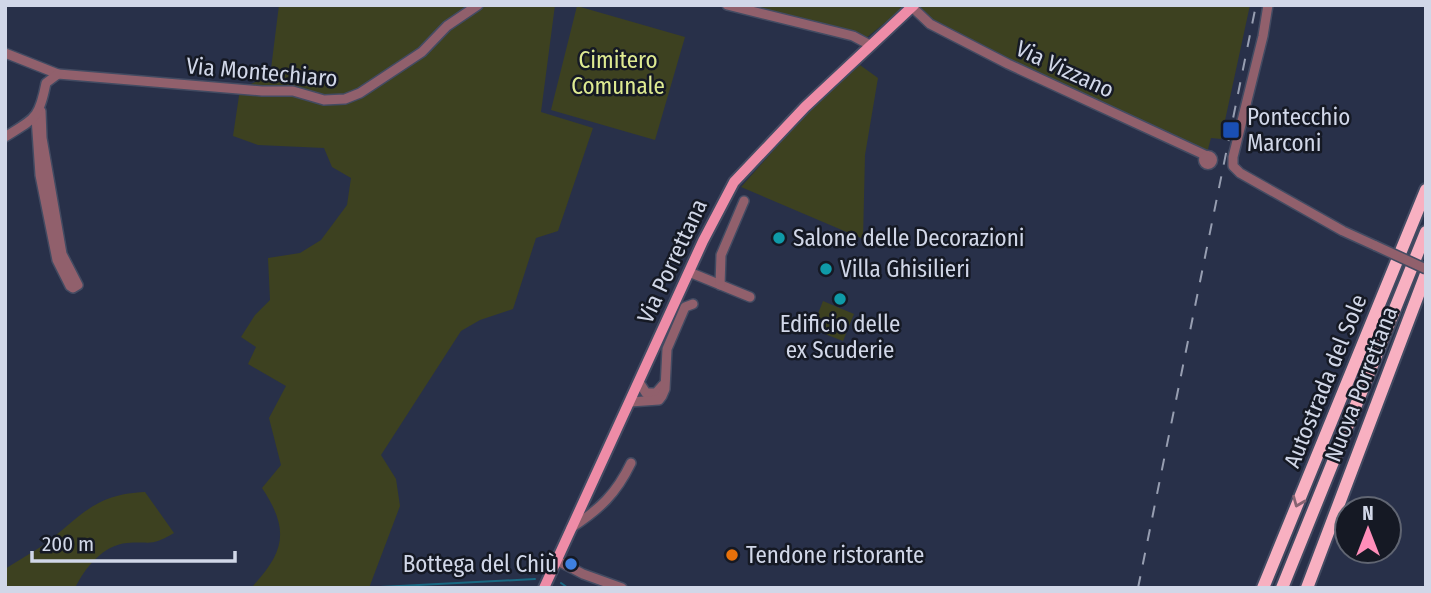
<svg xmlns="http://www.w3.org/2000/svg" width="1431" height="593" viewBox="0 0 1431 593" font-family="'Fira Sans Condensed',sans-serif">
  <rect width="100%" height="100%" fill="#283049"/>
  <g fill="#3d4120">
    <path d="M279,5H555L541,112L593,128L558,231L536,238L513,309L480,320L461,331L381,455L396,479L400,506L369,588H251C285,552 290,530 262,488L281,465L269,418L286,386L248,364L256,347L241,337L255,315L270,300L268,258L300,253L321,240L347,205L351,178L332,167L324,148L258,145L233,136L240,89L260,80L271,69Z"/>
    <path d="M734,5H907L866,38Z"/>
    <path d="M913,5H1250L1221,139L1211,138L1207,153L1034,73L938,23Z"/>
    <path d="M577,6L685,37L655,140L551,110Z"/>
    <path d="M860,65L878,78L865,155L863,239L741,187L809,110Z"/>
    <path d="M823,301L854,314L843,341L812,329Z"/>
    <path d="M145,492L174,533C150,547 152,541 127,543C103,545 85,568 75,588H5V569C17,561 30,554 42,546C80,518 93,494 145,492Z"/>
  </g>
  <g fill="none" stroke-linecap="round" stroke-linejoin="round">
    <g stroke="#196983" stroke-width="2">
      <path d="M561,583L568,588"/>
      <path d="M361,588L535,579"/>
    </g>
    <g stroke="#434b62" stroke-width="12">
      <g id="minor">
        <path d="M727,5L853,36L870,45"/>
        <path d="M1268,5L1263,36L1233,157V166L1240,173L1343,231L1376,246"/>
        <path d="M912,7L930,24L1008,64L1207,156"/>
        <path d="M5,53L58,74"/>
        <path d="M36,117L40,175L57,260L70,286L73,288L78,285L62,254L42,138L41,111"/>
        <path d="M5,137C35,118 39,119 46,83L58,74L262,91H293L324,100L345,99L360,93L422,52L447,26L478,5"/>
        <circle cx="1208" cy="160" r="4.5"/>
        <path d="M689,272L750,297"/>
        <path d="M720,285L721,255L744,201"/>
        <path d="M639,382L646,393H656L663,385"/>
        <path d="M630,402L659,400L662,396L665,389L667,349L685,307L693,304"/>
        <path d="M571,528C600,509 616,494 631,463"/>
        <path d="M556,560L583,574L622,588"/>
      </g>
    </g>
    <g stroke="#434b62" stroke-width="14">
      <path id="major" d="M544,588L703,241L734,182L805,107L914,5"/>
    </g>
    <g stroke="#434b62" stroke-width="16">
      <g id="highway">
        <path d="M1263,588L1426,190"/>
        <path d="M1282,588L1426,232"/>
        <path d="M1307,588L1426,274"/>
      </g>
    </g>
    <use href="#minor" stroke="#91606c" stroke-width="9"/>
    <use href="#major" stroke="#ee8ca7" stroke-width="10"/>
    <use href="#highway" stroke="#f8b0c1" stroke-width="12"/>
    <path stroke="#979eb1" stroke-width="2" stroke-dasharray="12 12" stroke-linecap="butt" d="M1138,588L1256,5"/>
    <g stroke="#434b62" stroke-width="12" stroke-linecap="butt">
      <path id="minor-bridge" d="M1376,246L1426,269"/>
    </g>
    <use href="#minor-bridge" stroke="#91606c" stroke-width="9"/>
  </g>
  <defs><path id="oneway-chevron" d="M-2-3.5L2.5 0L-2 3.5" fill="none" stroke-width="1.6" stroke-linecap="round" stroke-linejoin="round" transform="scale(1.75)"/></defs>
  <use stroke="#866472" href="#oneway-chevron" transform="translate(1298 502) rotate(112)"/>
  <rect fill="#1a4fb4" stroke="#151924" stroke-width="2.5" x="1222" y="121" width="18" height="18" rx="3.5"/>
  <g fill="#0f9aa8" stroke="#151924" stroke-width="2.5">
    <circle cx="779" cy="238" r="7"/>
    <circle cx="826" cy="269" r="7"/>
    <circle cx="840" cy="299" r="7"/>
  </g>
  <circle fill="#e8710a" stroke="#151924" stroke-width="2.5" cx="732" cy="555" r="7"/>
  <circle fill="#3f7fe0" stroke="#151924" stroke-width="2.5" cx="571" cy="564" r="7"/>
  <g text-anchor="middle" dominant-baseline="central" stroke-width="5" stroke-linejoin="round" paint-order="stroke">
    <g font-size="23" fill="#deea91" stroke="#151924">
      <text x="618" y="60">Cimitero<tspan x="618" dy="26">Comunale</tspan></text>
    </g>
    <g font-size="23" fill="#d1d7e8" stroke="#151924">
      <text transform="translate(1065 69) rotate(25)">Via Vizzano</text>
      <text transform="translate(262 72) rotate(5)">Via Montechiaro</text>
      <text transform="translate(672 261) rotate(-65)">Via Porrettana</text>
      <text transform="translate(1325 381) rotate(-68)">Autostrada del Sole</text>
      <text transform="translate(1361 384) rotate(-69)">Nuova Porrettana</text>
    </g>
    <g font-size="23" fill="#d1d7e8" stroke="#151924" text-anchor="start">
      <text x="1247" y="117">Pontecchio<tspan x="1247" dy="26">Marconi</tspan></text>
      <text x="793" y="238">Salone delle Decorazioni</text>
      <text x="840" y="269">Villa Ghisilieri</text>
      <text x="840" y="324" text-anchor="middle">Edificio delle<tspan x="840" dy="26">ex Scuderie</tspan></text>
      <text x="746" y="555">Tendone ristorante</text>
      <text x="557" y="564" text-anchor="end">Bottega del Chiù</text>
    </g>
  </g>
  <rect width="1431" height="593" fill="none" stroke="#d1d7e8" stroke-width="14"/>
  <g transform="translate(1368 530)"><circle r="33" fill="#151924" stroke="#606572" stroke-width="2"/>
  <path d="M0-5L12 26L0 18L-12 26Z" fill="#ff8eba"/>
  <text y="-10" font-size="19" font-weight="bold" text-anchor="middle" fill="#d1d7e8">N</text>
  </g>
  <path d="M32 551v10h203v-10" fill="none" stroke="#d1d7e8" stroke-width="3.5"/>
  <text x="42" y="551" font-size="21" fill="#d1d7e8" stroke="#151924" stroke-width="5" paint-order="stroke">200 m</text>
</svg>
